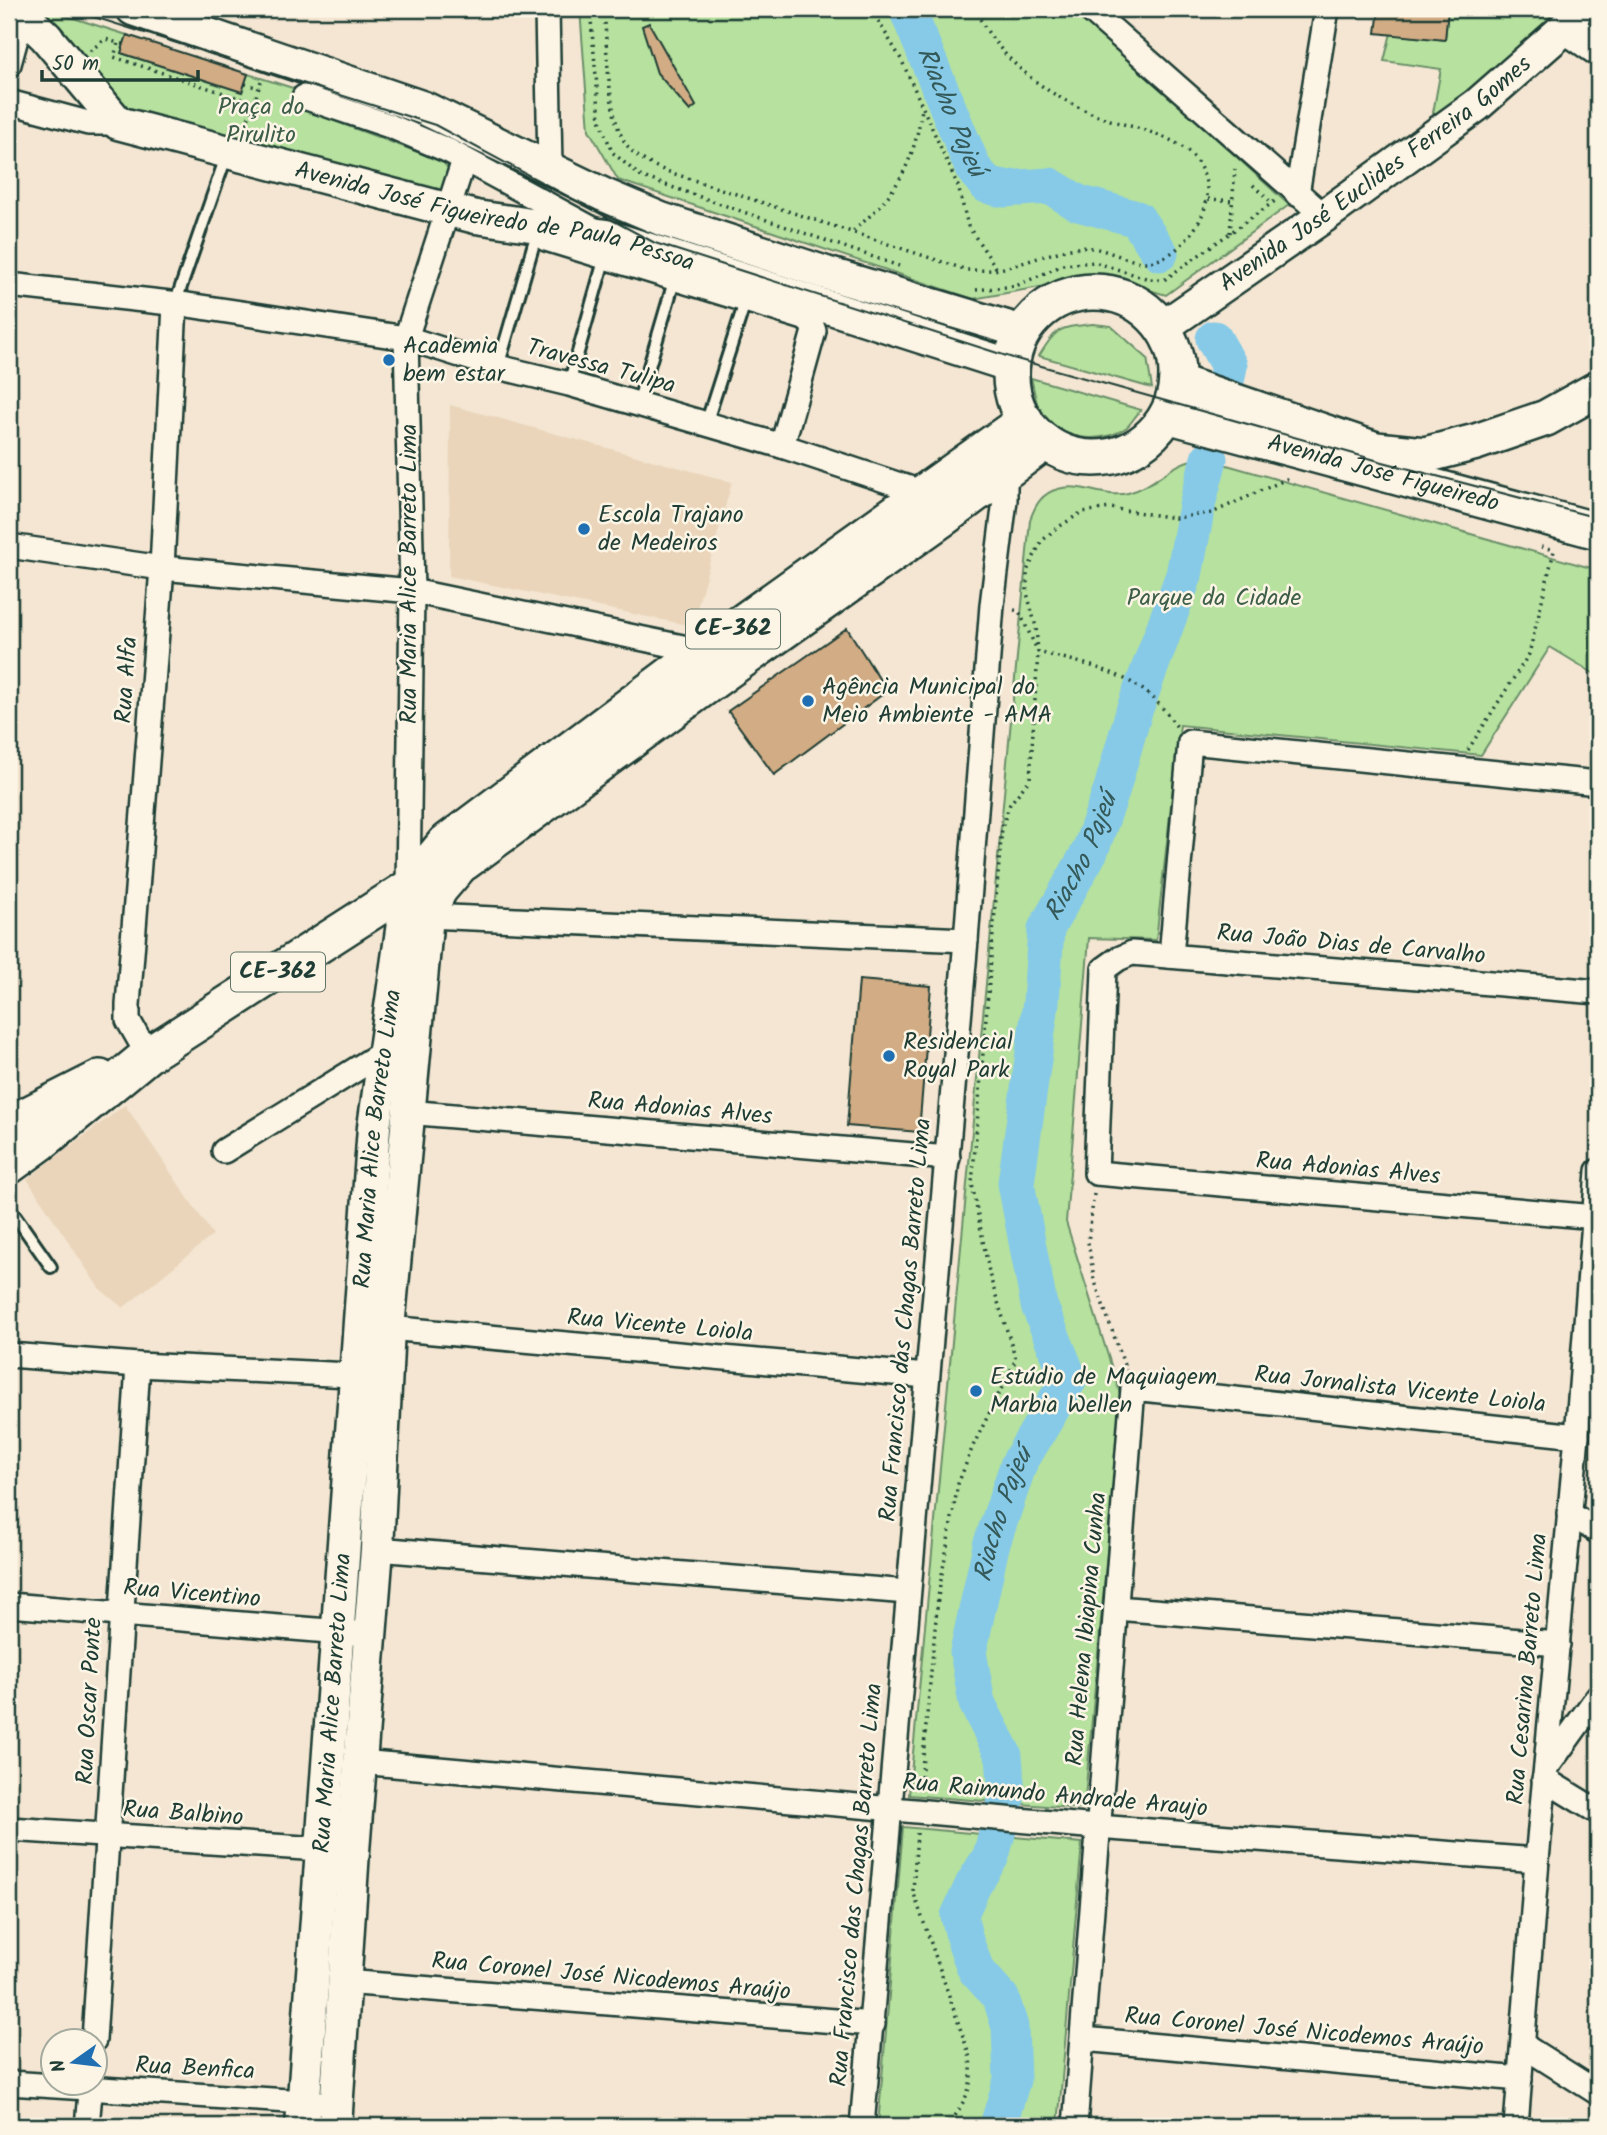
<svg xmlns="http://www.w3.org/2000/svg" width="1607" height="2135" viewBox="0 0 1607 2135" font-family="Kalam,sans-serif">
  <rect width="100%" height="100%" fill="#f4e6d2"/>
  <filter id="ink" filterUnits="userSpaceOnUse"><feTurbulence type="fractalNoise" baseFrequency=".0143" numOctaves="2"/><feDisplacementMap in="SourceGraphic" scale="14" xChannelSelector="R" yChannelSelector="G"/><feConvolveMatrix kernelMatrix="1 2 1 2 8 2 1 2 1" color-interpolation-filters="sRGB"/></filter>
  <g filter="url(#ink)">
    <g fill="#ead5bb">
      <path d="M450,405L732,482L692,626L449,576Z"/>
      <path d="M125,1105L213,1235L123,1308L99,1288L27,1179Z"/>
    </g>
    <g fill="#b6e19e" stroke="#6a8f69" stroke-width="2">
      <path d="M45,9L127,35L122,53L242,92L248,74L296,89L291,105L442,161L450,171L440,204L124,119L43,17Z"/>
      <path d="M580,9H1075L1289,205L1166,295L1102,276L973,299L618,180L589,130Z"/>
      <path d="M1448,9H1569L1438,118L1433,113L1441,69L1384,61L1391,33L1445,40Z"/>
      <path d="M1093,324L1111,326L1147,358L1152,388L1039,356C1058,326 1058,328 1093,324Z"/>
      <path d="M1031,378L1141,410C1136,415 1132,422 1127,427C1102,446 1054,440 1040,410C1035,401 1034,389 1031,378Z"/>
      <path d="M1202,458L1598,570V676L1550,647L1481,755L1180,725L1156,940L1089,938L1066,1222L1121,1397L1084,1809L909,1795L1030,520C1035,505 1042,493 1058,489C1081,482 1104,499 1128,493C1156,486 1173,460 1202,458Z"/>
      <path d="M903,1827L1082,1843L1058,2126H878Z"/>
    </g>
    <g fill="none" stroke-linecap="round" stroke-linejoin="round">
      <g stroke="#87cae8" stroke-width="37">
        <path id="s1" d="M907,9L973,168L987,185L1003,189L1050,186L1078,203L1137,219L1160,253"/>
        <path d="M1214,339L1229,366L1225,386"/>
        <path id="s2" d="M998,2126L1012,2080L1010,2027L1001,1998L976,1970L966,1944L959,1916L973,1885L991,1856L1007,1795L1004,1756L977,1703L968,1652L991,1546L1019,1463L1069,1379L1039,1305L1016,1183L1041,1002L1046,929L1090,851L1111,792L1134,711L1184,575L1198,501L1209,459"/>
      </g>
    </g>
    <g fill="#d2ac84" stroke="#1f3d34" stroke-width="2">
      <path d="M1379,9H1448L1445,40L1376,33Z"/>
      <path d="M649,23L696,106L690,111L657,73L642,26Z"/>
      <path d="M127,35L248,74L242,92L121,53Z"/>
      <path d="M847,628L887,691L774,775L728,711Z"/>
      <path d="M859,980L931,986L919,1132L847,1126Z"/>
    </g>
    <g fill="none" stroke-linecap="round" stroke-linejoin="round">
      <g stroke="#1f3d34" stroke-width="16">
        <g id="lane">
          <path d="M175,304L227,154"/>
          <path d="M498,367L536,236"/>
          <path d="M569,384L605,257"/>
          <path d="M638,404L675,278"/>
          <path d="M706,424L746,299"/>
          <path d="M9,1207L51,1267"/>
        </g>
      </g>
      <g stroke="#1f3d34" stroke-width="28">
        <g id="street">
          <path d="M547,9L550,168"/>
          <path d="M1089,9L1324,216"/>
          <path d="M9,64L23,13"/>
          <path d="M304,97L390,126L449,151L591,228"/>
          <path d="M9,102L88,123H118"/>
          <path d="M1297,194L1327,9"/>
          <path d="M546,239L804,318L811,323L814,331L782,446"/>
          <path d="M9,285L188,305L406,338L498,367L569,384L782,446L924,493"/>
          <path d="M9,546L162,568L412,591L702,651"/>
          <path d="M408,888L412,591L406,338L464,160"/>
          <path d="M427,916L966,940"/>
          <path d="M1171,956L1190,742L1598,783"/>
          <path d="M148,1055L128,1020V1005L162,568L175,304"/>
          <path d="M407,1112L948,1158"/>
          <path d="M224,1151L384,1052"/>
          <path d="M1595,1217L1096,1173L1104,969L1118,959L1132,953L1598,992"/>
          <path d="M388,1328L927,1376"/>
          <path d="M9,1355L138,1365L372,1376"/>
          <path d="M1569,1513L1598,1532"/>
          <path d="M377,1549L908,1592"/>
          <path d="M9,1605L353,1633"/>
          <path d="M1116,1608L1558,1644"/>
          <path d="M360,1762L1097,1827L1537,1860"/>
          <path d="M1547,1767L1598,1696"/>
          <path d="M1544,1779L1598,1812"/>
          <path d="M9,1829L336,1850"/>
          <path d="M344,1982L873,2024"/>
          <path d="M1083,2039L1520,2079"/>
          <path d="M94,2040L138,1365"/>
          <path d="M1524,2046L1598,2093"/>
          <path d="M9,2083L319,2103"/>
          <path d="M87,2126L91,2082"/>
          <path d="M862,2126L966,940L992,605L1005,500V463"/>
          <path d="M1075,2126L1133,1388L1577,1436"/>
          <path d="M1516,2126L1537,1860L1577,1436L1598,1171"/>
        </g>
      </g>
      <g stroke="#1f3d34" stroke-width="37">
        <g id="secondary">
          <path id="s3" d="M17,9L46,37L118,123L476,217L606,236L1012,366"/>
          <path d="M133,9L424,108L604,195L661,219L826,273L1023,332"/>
          <path d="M1566,27L1598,49"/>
          <path id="s4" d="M1163,327L1324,216L1477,105L1566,27L1577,9"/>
          <path id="s5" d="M302,2126L374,1127L408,888"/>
          <path d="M335,2126L353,1851L377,1549L388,1328L427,916L441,890L465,862"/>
        </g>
      </g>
      <g stroke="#1f3d34" stroke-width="40">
        <g id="primary">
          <circle cx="1094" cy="375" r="83"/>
          <path d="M1177,382L1376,450L1425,455L1476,442L1546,418L1598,389"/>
          <path id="s6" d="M1167,415L1598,531"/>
          <path d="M413,882L445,843L702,651L1025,420"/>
          <path d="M9,1124L100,1078"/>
          <path d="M9,1166L42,1142L148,1055L408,888L465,862L727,671L945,517L1045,442"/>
        </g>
      </g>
      <g stroke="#1f3d34" stroke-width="3.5" stroke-dasharray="2 5" stroke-linecap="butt">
        <path d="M590,9L600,120L612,152L640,176L899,266"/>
        <path d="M604,9C607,43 607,110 623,139C632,156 649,164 666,171L967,270C977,270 989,271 999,269C1025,264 1050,252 1076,248C1101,244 1120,260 1143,262C1175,264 1210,219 1207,190C1206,171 1193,152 1176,143C1153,130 1121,125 1096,115C1046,95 998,59 975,9"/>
        <path d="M871,9L901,59L958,186L968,226L997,269"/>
        <path d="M1060,9L1069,17"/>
        <path d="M124,44L118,43L114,57L254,103L244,130"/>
        <path d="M90,51L105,39L118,43"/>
        <path d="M245,84L259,88"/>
        <path d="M254,103L262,78"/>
        <path d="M1253,185L1272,203"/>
        <path d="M1208,199L1233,201"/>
        <path d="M853,231C897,194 913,166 922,109"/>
        <path d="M1230,233L1235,169"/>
        <path d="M976,290L1016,286L1063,265L1094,262L1149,279L1164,280L1275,201"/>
        <path d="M1541,547L1554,550"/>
        <path d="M1014,610L1019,611L1038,652C1078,662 1127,671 1157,702C1164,709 1171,719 1177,727"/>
        <path d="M1468,750L1529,654L1554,551"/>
        <path d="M1094,1194L1088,1242L1094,1279L1126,1370"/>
        <path d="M920,1790L938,1597L958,1484L973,1446L1016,1359L990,1277L972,1184L1002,827L1010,804L1030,779L1038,652L1036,627L1027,593V571L1041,542L1054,530L1082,512L1110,508L1175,518L1212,513L1291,477"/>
        <path d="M917,1833L913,1891L969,2054C976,2087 965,2099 949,2126"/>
      </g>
      <use href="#lane" stroke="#fcf5e5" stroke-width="10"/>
      <use href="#street" stroke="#fcf5e5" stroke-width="23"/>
      <use href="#secondary" stroke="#fcf5e5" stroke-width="32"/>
      <use href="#primary" stroke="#fcf5e5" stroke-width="35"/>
      <path stroke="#1f3d34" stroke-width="2" d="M69,9L435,125L655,243L1013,358L1379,461L1598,518"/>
    </g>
  </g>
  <g fill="#1f6fb2" stroke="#fcf5e5" stroke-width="2.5">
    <circle cx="389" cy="360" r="7"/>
    <circle cx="584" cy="529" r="7"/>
    <circle cx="808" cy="701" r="7"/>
    <circle cx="889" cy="1056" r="7"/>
    <circle cx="976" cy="1391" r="7"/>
  </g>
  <g text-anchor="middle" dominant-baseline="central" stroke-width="5" stroke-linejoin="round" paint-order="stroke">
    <g fill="#fcf5e5" stroke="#617469" stroke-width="2">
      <rect x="686" y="609.5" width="94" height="39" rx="5"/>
      <rect x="231" y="952.5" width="94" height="39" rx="5"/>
    </g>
    <g font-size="23" font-weight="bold" fill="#1f3d34">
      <text x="733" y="629">CE-362</text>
      <text x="278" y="972">CE-362</text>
    </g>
    <g font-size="24" fill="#3d5e49" stroke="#fcf5e5">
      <text x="261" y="107">Praça do<tspan x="261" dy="28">Pirulito</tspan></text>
      <text x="1214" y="598">Parque da Cidade</text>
    </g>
    <g font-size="24" fill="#1f3d34" stroke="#fcf5e5">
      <text stroke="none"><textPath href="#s4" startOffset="262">Avenida José Euclides Ferreira Gomes</textPath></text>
      <text stroke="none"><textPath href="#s3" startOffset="541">Avenida José Figueiredo de Paula Pessoa</textPath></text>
      <text transform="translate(601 367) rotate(15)">Travessa Tulipa</text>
      <text stroke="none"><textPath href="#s6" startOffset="224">Avenida José Figueiredo</textPath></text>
      <text transform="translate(409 574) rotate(-90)">Rua Maria Alice Barreto Lima</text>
      <text transform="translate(127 680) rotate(-86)">Rua Alfa</text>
      <text transform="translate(1351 945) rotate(5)">Rua João Dias de Carvalho</text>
      <text transform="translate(680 1109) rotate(5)">Rua Adonias Alves</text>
      <text stroke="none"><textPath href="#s5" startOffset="990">Rua Maria Alice Barreto Lima</textPath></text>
      <text transform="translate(1348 1169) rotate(5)">Rua Adonias Alves</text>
      <text transform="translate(906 1320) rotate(-85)">Rua Francisco das Chagas Barreto Lima</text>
      <text transform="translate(660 1326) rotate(5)">Rua Vicente Loiola</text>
      <text transform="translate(1400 1390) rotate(6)">Rua Jornalista Vicente Loiola</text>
      <text transform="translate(192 1594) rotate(5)">Rua Vicentino</text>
      <text transform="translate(1087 1629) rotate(-85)">Rua Helena Ibiapina Cunha</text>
      <text transform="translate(1528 1669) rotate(-85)">Rua Cesarina Barreto Lima</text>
      <text transform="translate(90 1701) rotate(-87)">Rua Oscar Ponte</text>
      <text stroke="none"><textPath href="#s5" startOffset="424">Rua Maria Alice Barreto Lima</textPath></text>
      <text transform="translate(1055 1796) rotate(5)">Rua Raimundo Andrade Araujo</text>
      <text transform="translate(183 1814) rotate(4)">Rua Balbino</text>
      <text transform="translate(857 1885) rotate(-85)">Rua Francisco das Chagas Barreto Lima</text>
      <text transform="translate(611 1977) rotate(5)">Rua Coronel José Nicodemos Araújo</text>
      <text transform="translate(1304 2032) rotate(5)">Rua Coronel José Nicodemos Araújo</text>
      <text transform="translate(195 2069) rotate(3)">Rua Benfica</text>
    </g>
    <g font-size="24" fill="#1f3d34" stroke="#fcf5e5" text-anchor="start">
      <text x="403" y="346">Academia<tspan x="403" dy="28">bem estar</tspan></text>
      <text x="598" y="515">Escola Trajano<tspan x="598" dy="28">de Medeiros</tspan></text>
      <text x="822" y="687">Agência Municipal do<tspan x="822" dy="28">Meio Ambiente - AMA</tspan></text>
      <text x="903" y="1042">Residencial<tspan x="903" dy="28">Royal Park</tspan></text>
      <text x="990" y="1377">Estúdio de Maquiagem<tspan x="990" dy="28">Marbia Wellen</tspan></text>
    </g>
    <g font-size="26" font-style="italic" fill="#345958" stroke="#fcf5e5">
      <text stroke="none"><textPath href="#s1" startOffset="112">Riacho Pajeú</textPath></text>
      <text stroke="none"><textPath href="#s2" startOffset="1342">Riacho Pajeú</textPath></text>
      <text stroke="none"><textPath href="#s2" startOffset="649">Riacho Pajeú</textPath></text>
    </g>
  </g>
  <rect width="1607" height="2135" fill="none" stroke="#fcf5e5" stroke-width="35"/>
  <rect x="18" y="18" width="1572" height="2100" fill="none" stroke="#1f3d34" stroke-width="2.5" filter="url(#ink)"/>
  <g transform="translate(74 2062) rotate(256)"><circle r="33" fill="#fcf5e5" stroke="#a4ab9e" stroke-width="2"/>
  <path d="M0-5L12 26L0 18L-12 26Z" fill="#1f6fb2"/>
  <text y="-10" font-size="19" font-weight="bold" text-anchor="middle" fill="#1f3d34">N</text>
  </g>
  <path d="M42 70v10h156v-10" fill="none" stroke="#1f3d34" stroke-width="3.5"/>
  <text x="52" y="70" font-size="21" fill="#1f3d34" stroke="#fcf5e5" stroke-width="5" paint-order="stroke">50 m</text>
</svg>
